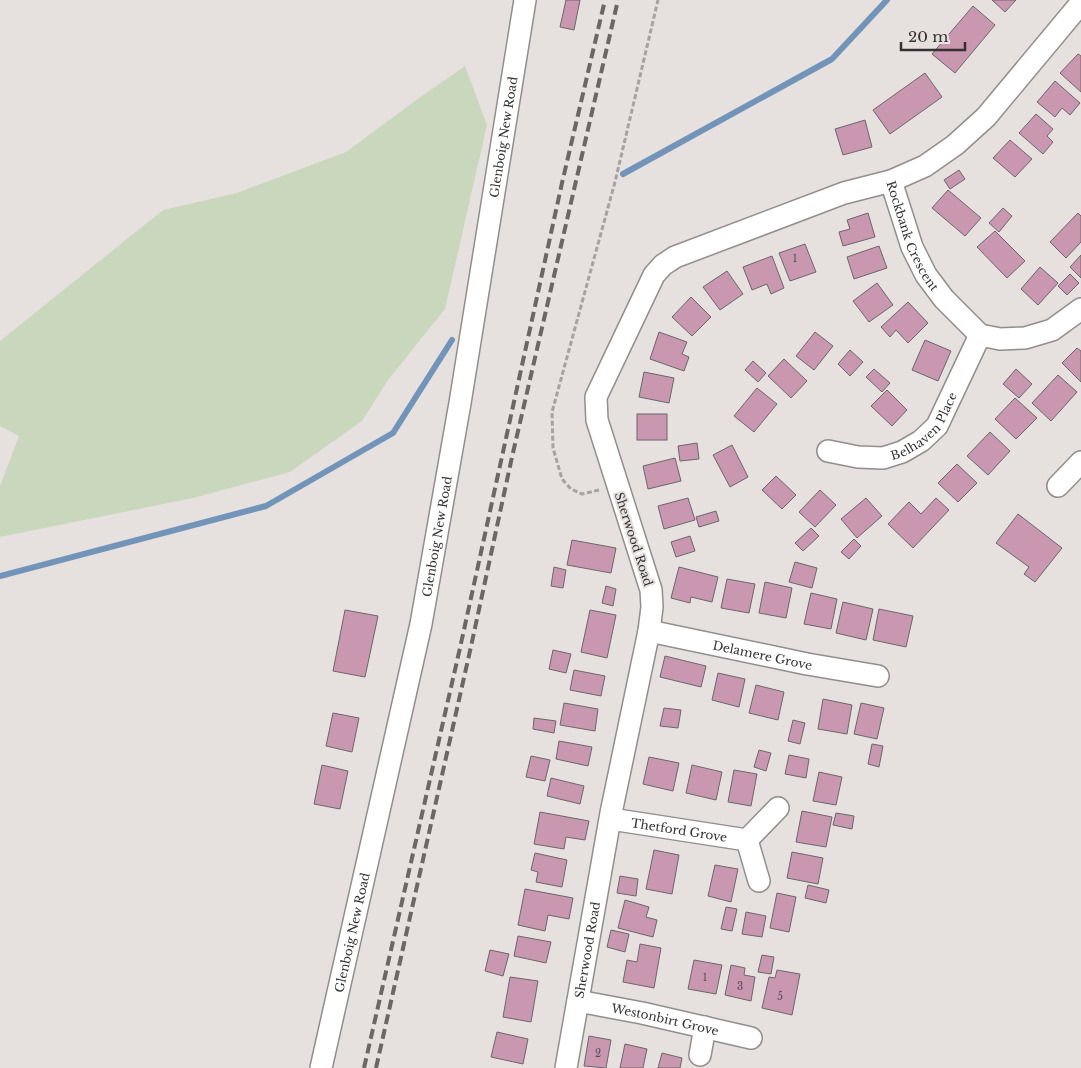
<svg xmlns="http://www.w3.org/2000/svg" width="1081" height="1068" viewBox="0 0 1081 1068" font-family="'Libre Baskerville',serif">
  <rect width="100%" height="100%" fill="#e6e1df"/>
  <path fill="#c9d8bd" d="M465,66L487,125L445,309L388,380L362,421L290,472L193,498L0,537V486L19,436L0,426V341L163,210L237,193L346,152L419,98Z"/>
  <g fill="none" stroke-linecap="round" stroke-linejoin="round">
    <g stroke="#7394b9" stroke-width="6">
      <path d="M623,174L832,59L887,0"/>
      <path d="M0,576L266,506L393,433L452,340"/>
    </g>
  </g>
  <g fill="#c997af" stroke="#6b6769">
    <path d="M566,0H580L574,30L560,27Z"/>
    <path d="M992,0H1016L1005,12Z"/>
    <path d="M973,6L995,25L955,73L932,54Z"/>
    <path d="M1078,54L1081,56V92L1060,73Z"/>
    <path d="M925,73L942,97L890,134L873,110Z"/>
    <path d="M1055,81L1080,103L1070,115L1062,108L1055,117L1037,102Z"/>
    <path d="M1036,114L1053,129L1047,136L1053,142L1043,154L1019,133Z"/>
    <path d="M865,120L872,147L843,155L835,129Z"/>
    <path d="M1010,140L1032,159L1015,177L993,158Z"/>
    <path d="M959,170L965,179L950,189L944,180Z"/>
    <path d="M948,190L981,218L965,236L932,208Z"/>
    <path d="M1003,208L1012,216L999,232L989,223Z"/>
    <path d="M868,213L875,237L843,246L839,232L850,229L847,220Z"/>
    <path d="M1078,213L1081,216V242L1066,258L1050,242Z"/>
    <path d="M995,231L1025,261L1007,278L977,247Z"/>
    <path d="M805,244L816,272L790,281L779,253Z"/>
    <path d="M879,246L887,268L854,279L847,257Z"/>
    <path d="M1081,255V278L1070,267Z"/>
    <path d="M772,256L784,288L771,294L767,284L752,290L743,267Z"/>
    <path d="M1040,267L1058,283L1038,305L1021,289Z"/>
    <path d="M727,271L743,294L720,310L703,287Z"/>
    <path d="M1070,274L1079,283L1067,295L1058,286Z"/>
    <path d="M877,283L893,305L869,322L853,301Z"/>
    <path d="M691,297L711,317L692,336L672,317Z"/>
    <path d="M908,302L928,323L908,343L896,330L890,337L881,327Z"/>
    <path d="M659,332L687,342L682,354L689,357L684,371L650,359Z"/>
    <path d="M815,332L833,346L814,370L796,356Z"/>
    <path d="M925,340L951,351L938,381L912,370Z"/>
    <path d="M1077,348L1081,351V382L1062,363Z"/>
    <path d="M850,350L863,362L850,376L838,364Z"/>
    <path d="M784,359L807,381L791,398L768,376Z"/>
    <path d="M753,361L766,373L758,382L745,370Z"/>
    <path d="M874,369L890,383L882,392L866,377Z"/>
    <path d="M1016,369L1032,384L1019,398L1003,384Z"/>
    <path d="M644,372L674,378L669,403L639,397Z"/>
    <path d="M1058,375L1077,392L1051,421L1032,403Z"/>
    <path d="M757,388L777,404L754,432L734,416Z"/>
    <path d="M887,390L907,410L892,426L871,406Z"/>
    <path d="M1015,398L1037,418L1016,439L995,419Z"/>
    <rect x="637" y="414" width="30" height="26"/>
    <path d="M990,432L1010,451L988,475L967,456Z"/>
    <path d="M697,443L699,459L680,461L678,446Z"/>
    <path d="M732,445L748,477L730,487L713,455Z"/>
    <path d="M675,458L681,481L648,489L643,466Z"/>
    <path d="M957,464L977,483L958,502L938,483Z"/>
    <path d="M776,476L796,495L782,509L762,490Z"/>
    <path d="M820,490L836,505L815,527L799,512Z"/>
    <path d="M688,498L695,520L664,529L658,506Z"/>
    <path d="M866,498L882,516L857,538L841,519Z"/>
    <path d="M936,498L949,510L913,548L888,524L909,502L921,514Z"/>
    <path d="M716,511L719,521L699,527L696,517Z"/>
    <path d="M1018,514L1062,548L1035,582L1024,574L1029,567L996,543Z"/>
    <path d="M811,528L819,536L803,551L795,543Z"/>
    <path d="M690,536L695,551L676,557L671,542Z"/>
    <path d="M854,539L861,546L849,559L841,552Z"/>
    <path d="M572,540L616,548L611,573L567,565Z"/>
    <path d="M795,562L817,568L812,588L789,582Z"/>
    <path d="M554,567L566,570L563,588L551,586Z"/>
    <path d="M679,567L718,577L712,602L691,597L690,603L671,598Z"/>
    <path d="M727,579L755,584L749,613L721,608Z"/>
    <path d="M765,582L792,588L786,618L759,613Z"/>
    <path d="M606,586L616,589L613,606L602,603Z"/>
    <path d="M811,593L837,599L831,629L804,624Z"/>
    <path d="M843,602L873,609L866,640L836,633Z"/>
    <path d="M879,609L913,616L906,647L873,640Z"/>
    <path d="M345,610L378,616L365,677L333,671Z"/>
    <path d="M590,610L616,615L607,658L581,652Z"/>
    <path d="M553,650L571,654L566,673L549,669Z"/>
    <path d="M665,656L706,666L701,687L660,677Z"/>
    <path d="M574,670L605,676L601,696L570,690Z"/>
    <path d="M718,673L745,679L739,707L712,700Z"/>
    <path d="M756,685L784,692L778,720L749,713Z"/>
    <path d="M823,699L852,705L847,734L818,729Z"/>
    <path d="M564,703L598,709L595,731L560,725Z"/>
    <path d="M861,703L884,708L877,739L854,734Z"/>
    <path d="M664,708L681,710L678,728L660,726Z"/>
    <path d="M333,713L359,718L352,752L326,746Z"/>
    <path d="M534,718L556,721L554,733L533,729Z"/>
    <path d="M793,720L805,723L800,744L788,741Z"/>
    <path d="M559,741L592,747L588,766L556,759Z"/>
    <path d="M872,744L883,746L879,767L868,764Z"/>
    <path d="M759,750L771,753L766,771L754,767Z"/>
    <path d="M789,755L809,759L806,778L785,774Z"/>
    <path d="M531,756L550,760L545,781L526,777Z"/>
    <path d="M649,757L679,763L673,791L643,784Z"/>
    <path d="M322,765L348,771L340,809L314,804Z"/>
    <path d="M692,765L722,772L716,800L686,793Z"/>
    <path d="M734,770L757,774L751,806L728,802Z"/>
    <path d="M819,772L842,777L836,805L813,801Z"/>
    <path d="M551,778L584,786L580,804L547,796Z"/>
    <path d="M802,811L832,817L826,847L796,842Z"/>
    <path d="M540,812L589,821L585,840L566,837L564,849L534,844Z"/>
    <path d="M836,813L854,816L852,829L833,825Z"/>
    <path d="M654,850L679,855L672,894L646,889Z"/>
    <path d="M792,852L823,858L818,884L787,878Z"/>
    <path d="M535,853L567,860L562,887L536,882L538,872L531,870Z"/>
    <path d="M715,865L738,869L731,902L708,896Z"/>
    <path d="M620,876L638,879L636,896L617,893Z"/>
    <path d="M808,885L829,890L826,903L805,898Z"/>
    <path d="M525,889L573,898L569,919L548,915L545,931L518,925Z"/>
    <path d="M777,893L796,897L789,932L770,928Z"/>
    <path d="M625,900L649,907L646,917L657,920L653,937L618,928Z"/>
    <path d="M726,907L737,909L732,931L721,929Z"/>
    <path d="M746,912L766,916L762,937L742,934Z"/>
    <path d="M611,930L629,934L625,952L607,947Z"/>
    <path d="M518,936L551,942L546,963L514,956Z"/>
    <path d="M640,944L661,948L654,988L623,982L627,960L637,962Z"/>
    <path d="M490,950L509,954L503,976L485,971Z"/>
    <path d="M762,955L774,957L771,974L758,972Z"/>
    <path d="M694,960L722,965L716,994L688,989Z"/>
    <path d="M731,965L745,968L744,975L755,977L751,1001L725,995Z"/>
    <path d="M777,970L800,974L792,1015L762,1008L769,977L775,978Z"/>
    <path d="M510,977L538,981L531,1022L503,1017Z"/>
    <path d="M497,1032L528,1039L523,1064L491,1057Z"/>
    <path d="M589,1036L611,1040L606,1068L584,1066Z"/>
    <path d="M625,1044L647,1049L643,1068H620Z"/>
    <path d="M662,1053L682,1058L680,1068H658Z"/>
  </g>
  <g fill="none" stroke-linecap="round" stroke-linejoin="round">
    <g stroke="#928e8c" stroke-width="24">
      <g id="minor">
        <path id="s1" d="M891,181L912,247L926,275L944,299L980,335L1000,339L1025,338L1052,330L1081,309"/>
        <path id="s2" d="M828,451L858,457L883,458L902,452L921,441L937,426L980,335"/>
        <path d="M1058,486L1081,462"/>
        <path id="s3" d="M649,631L807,664L878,676"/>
        <path id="s4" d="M611,819L747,840L759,881"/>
        <path d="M747,840L778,808"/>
        <path id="s5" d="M578,1001L642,1013L751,1038"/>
        <path d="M700,1055L705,1027"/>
        <path id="s6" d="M321,1068L421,624L460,403L525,0"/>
        <path id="s7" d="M566,1068L611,813L649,631L652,607L651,590L597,420L596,397L654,275L663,265L675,257L844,193L891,181L925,166L955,145L986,117L1081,3"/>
      </g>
    </g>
    <path stroke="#a6a2a1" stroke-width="3" stroke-dasharray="5 2.5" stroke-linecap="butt" d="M599,490L582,494L571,489L562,479L553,448L552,412L615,182L658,0"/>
    <use href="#minor" stroke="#fff" stroke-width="21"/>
    <g stroke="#6a6766" stroke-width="4" stroke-dasharray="10 5" stroke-linecap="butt">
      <path d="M364,1068L460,648L562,183L605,0"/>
      <path d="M376,1068L470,651L512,457L618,0"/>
    </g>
  </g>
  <g text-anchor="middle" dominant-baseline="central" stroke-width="4" stroke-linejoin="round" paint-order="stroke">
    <g font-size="10" fill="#594b51">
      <text x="795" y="258">1</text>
      <text x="705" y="977">1</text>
      <text x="740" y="986">3</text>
      <text x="780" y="996">5</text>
      <text x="598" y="1053">2</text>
    </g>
    <g font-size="12" fill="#343232" stroke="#e6e1df">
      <text stroke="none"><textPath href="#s6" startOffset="949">Glenboig New Road</textPath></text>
      <text stroke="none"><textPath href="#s1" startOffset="59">Rockbank Crescent</textPath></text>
      <text stroke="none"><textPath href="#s2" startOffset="110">Belhaven Place</textPath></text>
      <text stroke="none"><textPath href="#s6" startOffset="544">Glenboig New Road</textPath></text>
      <text transform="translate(634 539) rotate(72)">Sherwood Road</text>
      <text stroke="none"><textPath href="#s3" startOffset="116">Delamere Grove</textPath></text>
      <text stroke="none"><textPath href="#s4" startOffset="69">Thetford Grove</textPath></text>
      <text stroke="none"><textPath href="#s6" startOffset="139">Glenboig New Road</textPath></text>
      <text stroke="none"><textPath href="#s7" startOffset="120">Sherwood Road</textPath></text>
      <text stroke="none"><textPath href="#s5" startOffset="89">Westonbirt Grove</textPath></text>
    </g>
  </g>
  <path d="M901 42v8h64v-8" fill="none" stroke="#343232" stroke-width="2.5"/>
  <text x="908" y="42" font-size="15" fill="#343232" stroke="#e6e1df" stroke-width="4" paint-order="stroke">20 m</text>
</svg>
